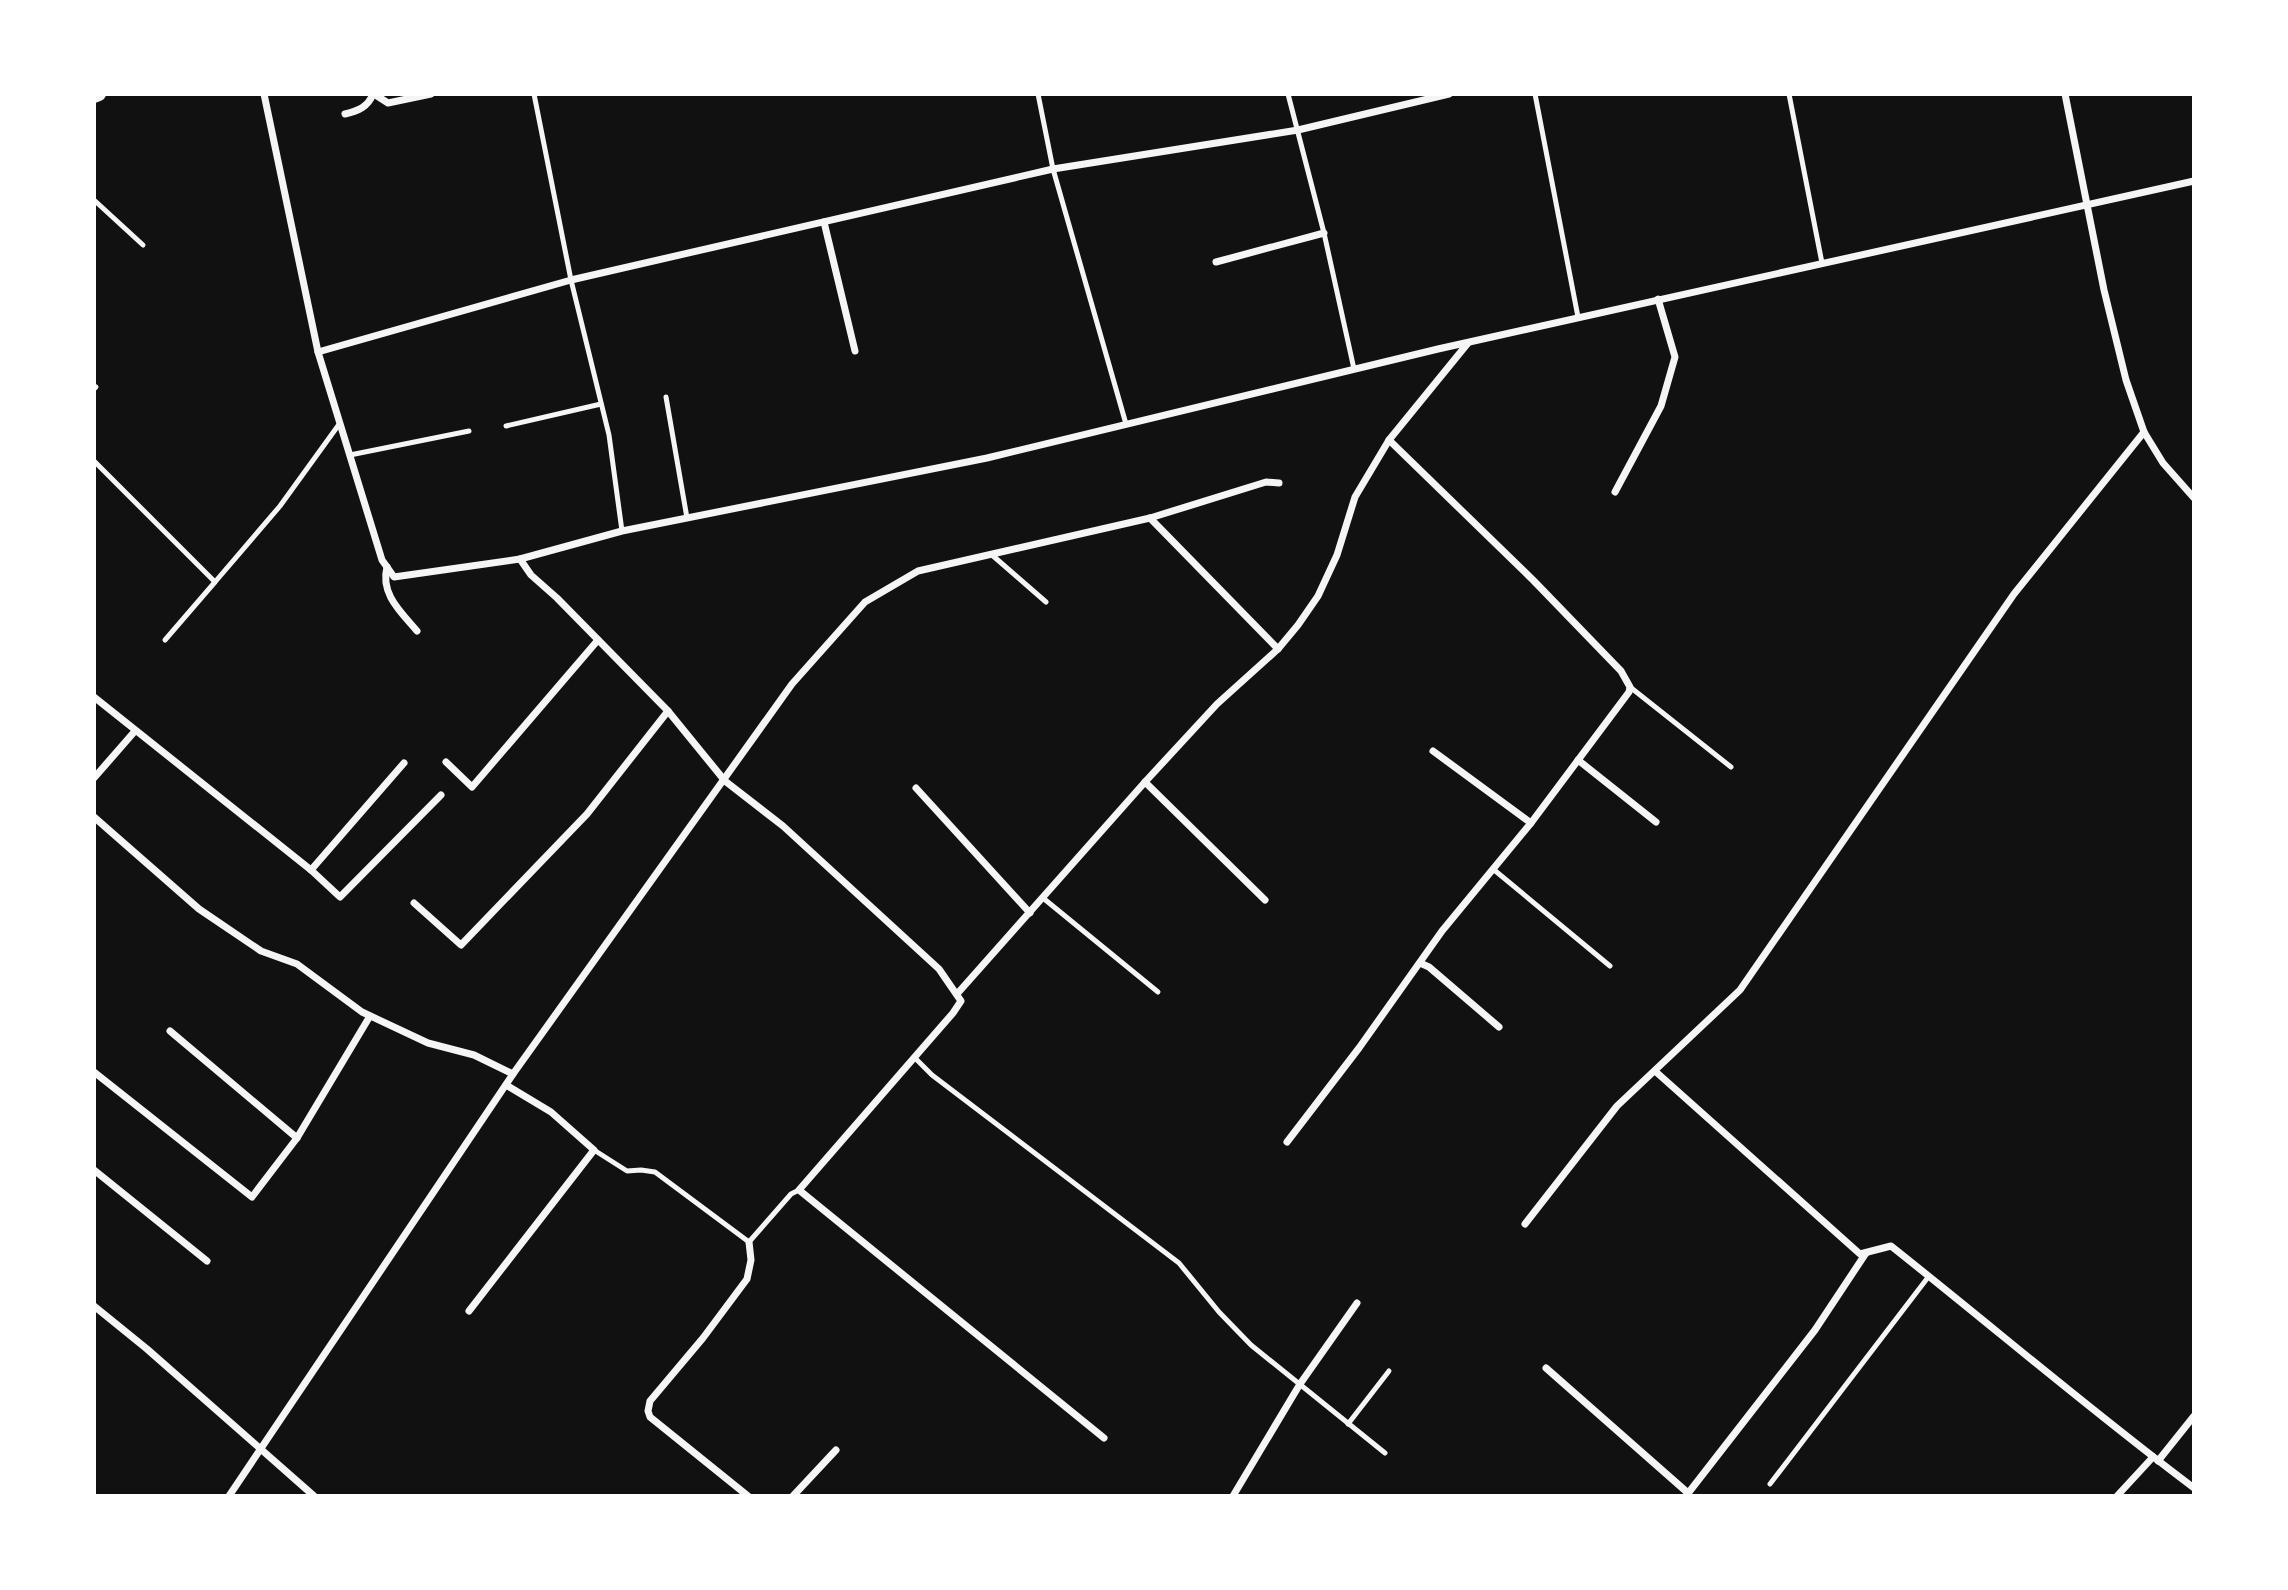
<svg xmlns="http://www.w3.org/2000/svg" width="2288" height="1590" viewBox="0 0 2288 1590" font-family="'Alegreya Sans',sans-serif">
  <rect width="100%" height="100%" fill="#111"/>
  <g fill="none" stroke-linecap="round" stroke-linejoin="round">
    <g stroke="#f5f5f5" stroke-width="5">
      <path d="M534,94L571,280L609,435L622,531"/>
      <path d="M1038,94L1053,169L1126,424"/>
      <path d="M1288,94L1324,233L1354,369"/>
      <path d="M1535,94L1578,317"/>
      <path d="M1789,94L1822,263"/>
      <path d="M94,200L143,245"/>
      <path d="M94,389L96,387"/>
      <path d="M666,397L687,518"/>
      <path d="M506,426L601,404"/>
      <path d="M350,455L469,431"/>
      <path d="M94,461L215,582L280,506L340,423"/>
      <path d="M992,555L1046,602"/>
      <path d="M165,640L215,582"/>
      <path d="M1630,687L1731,767"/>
      <path d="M1493,869L1610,966"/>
      <path d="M1043,898L1158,992"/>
      <path d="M914,1057L932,1075L1179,1263L1219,1312L1251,1345L1385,1453"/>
      <path d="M594,1150L627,1171L641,1170L655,1172L749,1242L791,1194L799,1190"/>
      <path d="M1348,1424L1389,1371"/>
      <path d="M1770,1484L1929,1276"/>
    </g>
    <g stroke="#f5f5f5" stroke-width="7">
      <path d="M264,94L318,352L382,560L394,577L520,559L622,531L987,458L1438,349L2194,181"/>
      <path d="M374,94L388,103L431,94"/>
      <path d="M2065,94L2104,290L2126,380L2144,432L2163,463L2194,498"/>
      <path d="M345,114C358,111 368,107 373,94"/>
      <path d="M824,222L855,351"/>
      <path d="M1216,262L1324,233"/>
      <path d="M318,352L571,280L1053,169L1298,130L1449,94"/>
      <path d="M1615,492L1661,406L1675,357L1658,299"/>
      <path d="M1150,518L1278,649"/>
      <path d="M520,559L531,575L557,598L668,711L725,781L783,826L939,969L961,1001L953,1013L799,1190L1104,1438"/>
      <path d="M387,567C380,594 401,612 417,631"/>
      <path d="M94,697L311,870L340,897L441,795"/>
      <path d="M1433,751L1531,823"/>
      <path d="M1578,760L1656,822"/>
      <path d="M446,762L472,787L598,640"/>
      <path d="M94,778L135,731"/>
      <path d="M1145,782L1265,900"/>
      <path d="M916,788L1030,913"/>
      <path d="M94,817L199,909L261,951L297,964L362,1012L428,1043L474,1055L513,1074"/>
      <path d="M311,870L404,763"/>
      <path d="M414,903L461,945L587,814L668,711"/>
      <path d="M1420,963L1429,967L1499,1027"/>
      <path d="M957,994L1145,782L1217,704L1278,649L1298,625L1318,596L1337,555L1355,497L1389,440L1468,343"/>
      <path d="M170,1031L297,1138"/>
      <path d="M1655,1071L1860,1254L1891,1246C1992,1326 2090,1410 2194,1488"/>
      <path d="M94,1072L252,1197L297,1138L370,1016"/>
      <path d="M1287,1142L1359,1048L1442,931L1531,823L1629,692L1630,687L1621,671L1533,580L1389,440"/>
      <path d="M94,1170L207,1261"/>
      <path d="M1525,1224L1617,1106L1740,990L2014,594L2144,432"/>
      <path d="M94,1306L147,1349L314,1496"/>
      <path d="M469,1311L594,1150L551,1112L506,1085"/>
      <path d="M1546,1368L1688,1493"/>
      <path d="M2158,1461L2194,1416"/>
      <path d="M229,1496L513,1074L792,684L865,602L918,571L1150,518L1266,482L1279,483"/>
      <path d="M748,1496L650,1417L648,1411L650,1401L703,1338L747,1279L751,1260L749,1242"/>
      <path d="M793,1496L836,1450"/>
      <path d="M1233,1496L1300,1384L1357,1303"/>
      <path d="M1686,1496L1815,1330L1866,1253"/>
      <path d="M2117,1496L2153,1457"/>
    </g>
    <path stroke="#f5f5f5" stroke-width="14" d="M94,96L99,94"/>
  </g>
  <rect width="2288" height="1590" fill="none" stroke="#ffffff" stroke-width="192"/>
</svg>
